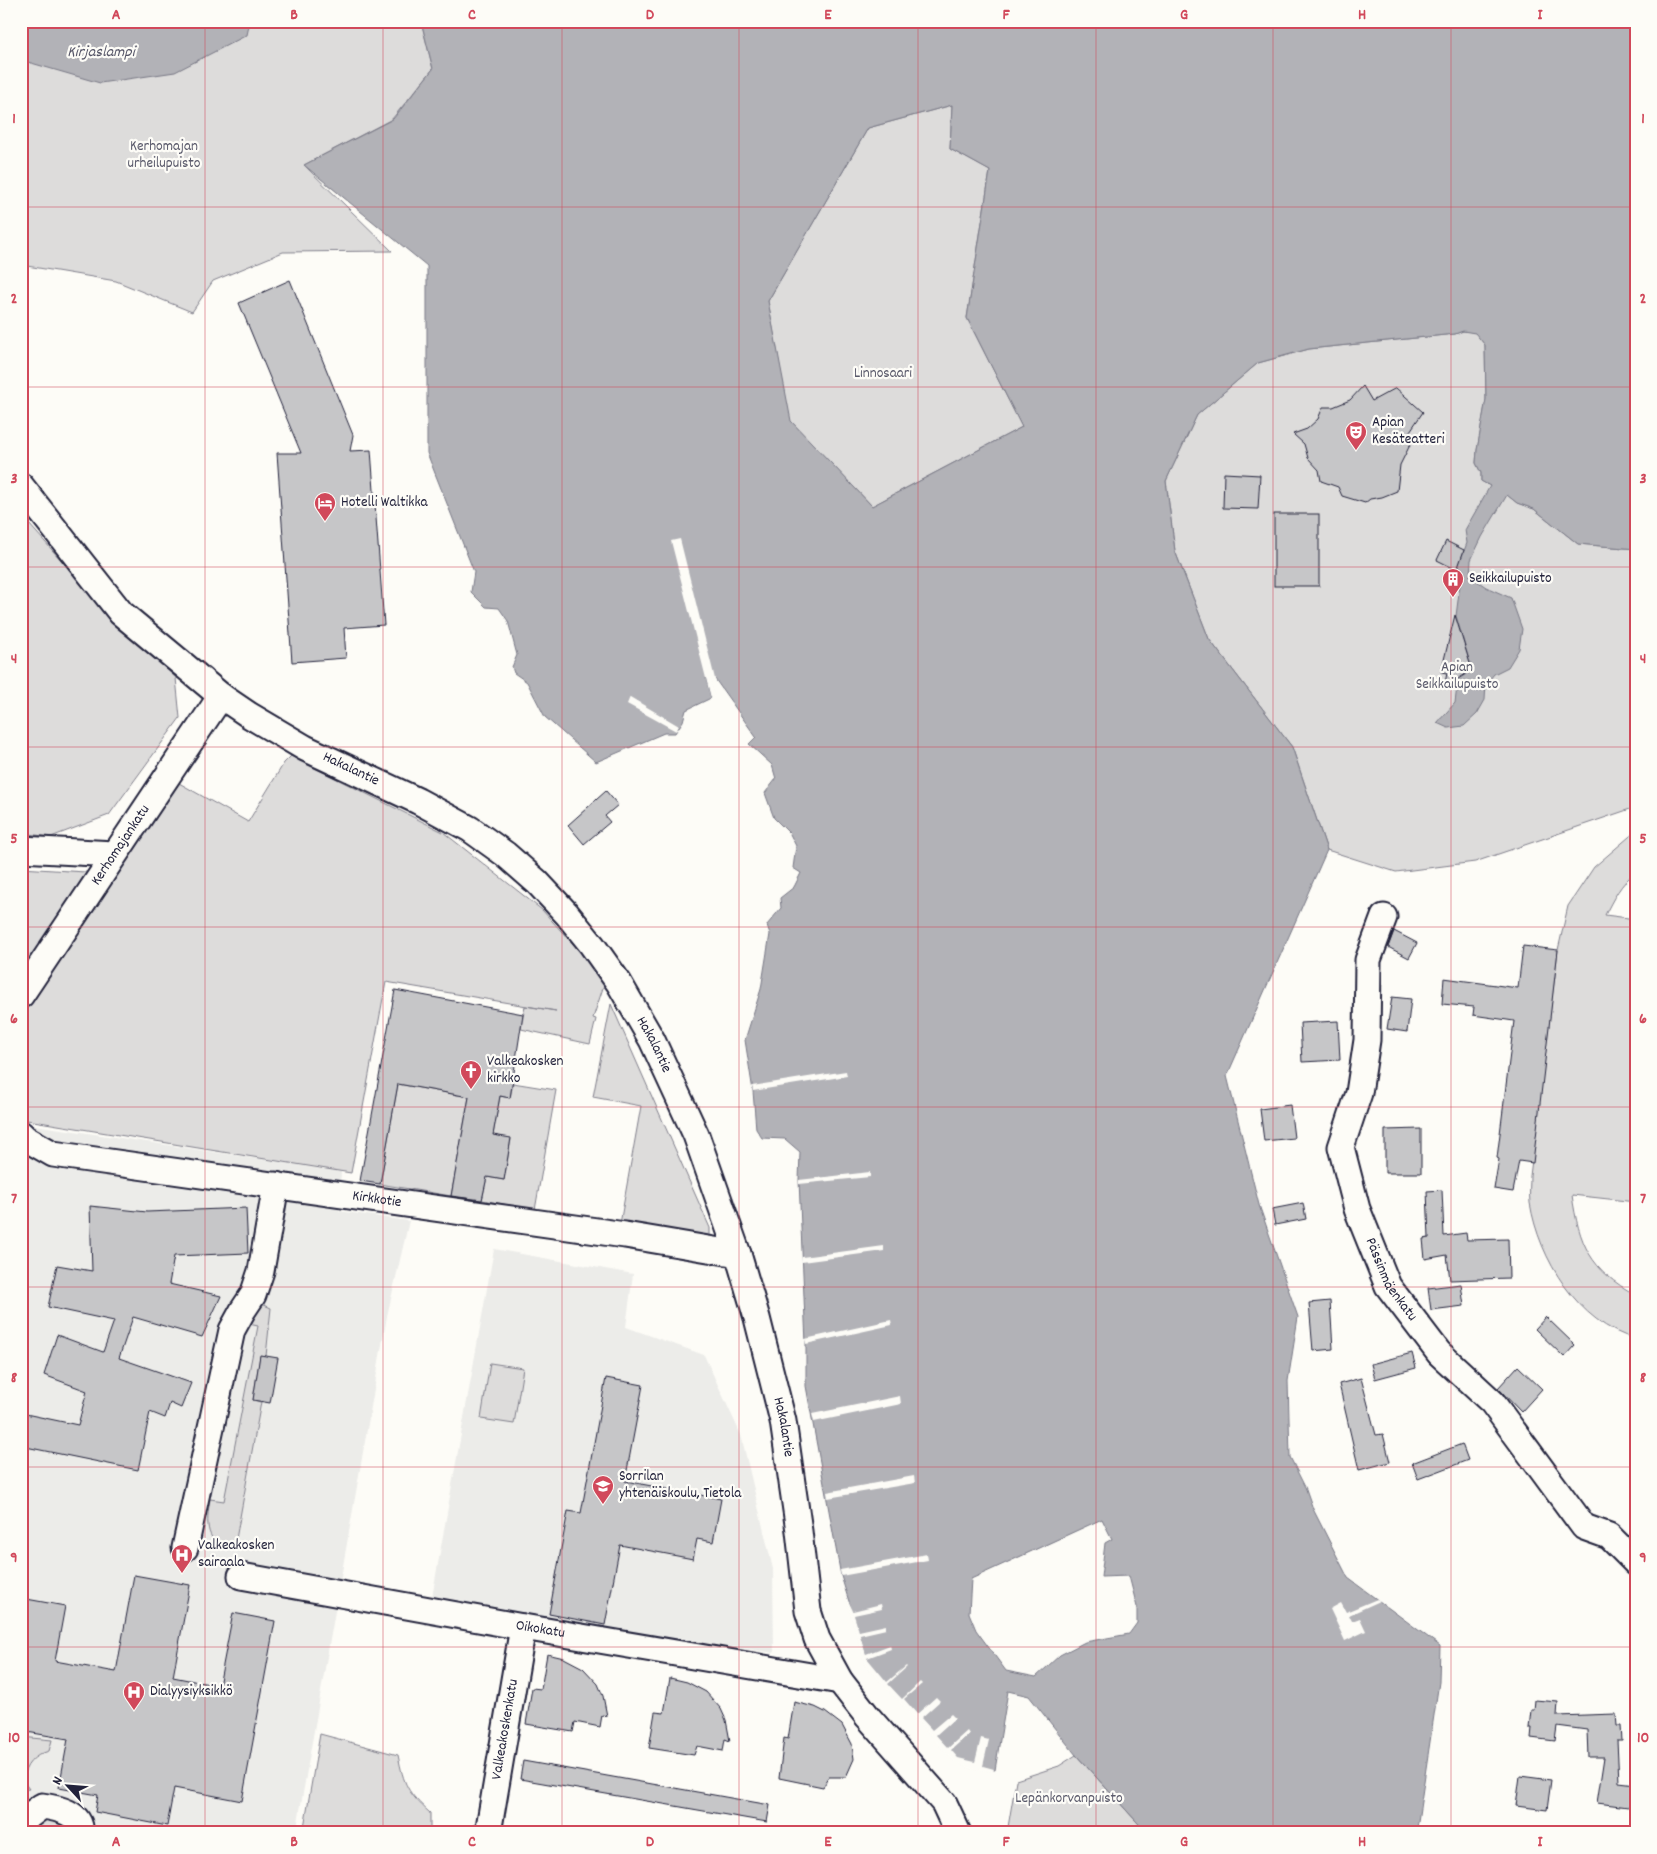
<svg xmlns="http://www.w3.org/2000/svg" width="1657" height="1854" viewBox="0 0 1657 1854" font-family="Dekko,sans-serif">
  <rect width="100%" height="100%" fill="#fdfcf7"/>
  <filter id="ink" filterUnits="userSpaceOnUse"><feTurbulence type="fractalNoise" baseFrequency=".02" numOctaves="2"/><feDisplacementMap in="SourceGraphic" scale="10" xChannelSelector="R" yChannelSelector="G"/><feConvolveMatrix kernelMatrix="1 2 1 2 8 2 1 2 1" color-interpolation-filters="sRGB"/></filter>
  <g filter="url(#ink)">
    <g fill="#ecece9">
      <path d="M21,1123L341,1171L339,1211L409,1221L387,1316L296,1833H21Z"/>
      <path d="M494,1249L633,1274L626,1327L704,1355L741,1435L773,1569L774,1653L431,1603Z"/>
    </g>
    <g fill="#dddcdb" stroke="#807f8b">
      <path d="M21,21H421L433,69L392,119L304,165L392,251L283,252L213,281L192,312L116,281L21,265Z"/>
      <path d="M952,105L950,149L990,171L967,318L1022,427L872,506L790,421L768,301L868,128Z"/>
      <path d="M1463,331L1475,332L1485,345L1486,400L1477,450L1476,463L1481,473V481L1507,495L1517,503L1534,509L1578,544L1636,549V807L1475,862L1396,872L1327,850L1292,747L1209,639L1175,551L1166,481L1197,415L1258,363L1309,349L1455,334Z"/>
      <path d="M21,515L116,622L176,678L180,718L109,815L51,837L21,833Z"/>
      <path d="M291,756L443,832L542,910L583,955L604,985L593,1018L596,1019L590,1044L521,1029L525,1006L556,1011L386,982L351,1173L21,1119V868L118,874L179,783L248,822L284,763Z"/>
      <path d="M1636,831V872C1621,883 1613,899 1605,915L1636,919V1202L1572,1195C1579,1244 1590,1270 1636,1295V1339C1578,1324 1539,1258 1530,1203C1529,1194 1530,1184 1530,1176L1558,950L1568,906L1594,867Z"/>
      <path d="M611,1004L710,1228V1236L698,1238L620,1224L641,1106L593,1097Z"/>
      <path d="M513,1083L556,1090L535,1210L482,1200L487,1177L504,1180L511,1139L493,1135L500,1096L510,1098Z"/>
      <path d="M398,1084L469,1097L451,1196L380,1184Z"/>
      <path d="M262,1304L271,1308L266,1356H260L253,1400L261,1402L234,1550C204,1544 206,1524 210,1499L224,1501L258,1326L244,1323L252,1311Z"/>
      <path d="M490,1363L523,1368L514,1424L481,1419Z"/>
      <path d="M320,1734L398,1755C404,1785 407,1792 430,1813V1833H303Z"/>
      <path d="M21,1737L52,1740L49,1751C34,1755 24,1765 23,1781L29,1789L22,1790L21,1792Z"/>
      <path d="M1076,1755L1147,1833H1007L1016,1780L1059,1766Z"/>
      <path d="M48,1815L68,1826L67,1833H27L30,1827Z"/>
    </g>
    <g fill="#b2b2b7" stroke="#787885" fill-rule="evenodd">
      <path d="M21,21H250L247,35L175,72L100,83L21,60Z"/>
      <path d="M421,21H1636V549L1578,544L1534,509L1517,503L1507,495L1482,537L1471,560L1470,576L1486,587L1511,598L1522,629L1519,649L1508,667L1494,674L1486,684L1485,700L1477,714L1464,726L1448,728L1437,723L1455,703L1458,678L1472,670L1456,616L1461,577L1459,564L1467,543L1465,530L1490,486L1481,481V473L1476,463L1477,450L1486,399L1485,345L1475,333L1463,331L1455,334L1309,349L1258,363L1197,415L1166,481L1175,551L1209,639L1292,747L1327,850L1227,1076L1259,1205L1298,1317L1288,1381L1290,1457L1306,1489L1313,1509L1348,1578L1440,1646L1439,1682L1417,1828L1419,1833H1147L1076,1755L1029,1696L1008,1691L995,1770L972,1767L956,1759L869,1665L841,1576L806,1386V1344L799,1180L800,1152L785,1139L762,1138L756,1129L753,1091L745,1040L761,989L770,934L767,925L781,908L780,898L794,887L801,873L793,868L796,846L790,834L774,818L765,793L776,779L772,765L749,744L756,737L715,679L706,678L711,698L686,710L683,721L675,733H664L596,762L545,717L527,682L514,673L512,667L517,655L508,621L499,608L486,607L471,592L474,572L427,453V266L304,165L393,119L433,69ZM952,105L950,149L990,171L967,318L1022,427L872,506L791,421L768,301L868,128ZM1102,1519L1112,1539L1105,1543L1101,1577L1129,1576L1137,1607V1623L1129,1634L1085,1642L1060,1655L1036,1677L1006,1671L976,1630L969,1613L971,1579Z"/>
    </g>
    <g fill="#fdfcf7">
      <path d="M680,539L715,679L716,684L714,681H710L714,696L711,698L671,541Z"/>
      <path d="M630,697L679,726L676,731L627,704Z"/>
      <path d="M846,1071L847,1076L753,1091L752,1086Z"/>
      <path d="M870,1172V1177L799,1184V1180Z"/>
      <path d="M884,1246V1251L802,1262V1257Z"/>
      <path d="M891,1320L892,1325L806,1344L805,1339Z"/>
      <path d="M900,1396L901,1404L814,1422L812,1414Z"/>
      <path d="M914,1476L915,1483L828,1498L827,1492Z"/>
      <path d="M927,1554L928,1560L841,1576L840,1570Z"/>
      <path d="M1377,1599L1380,1601L1349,1615L1352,1621L1360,1618L1366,1631L1345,1641L1330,1609L1341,1603L1346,1612Z"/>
      <path d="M847,1602H849L853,1611L881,1604L882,1609L854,1615L859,1631L886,1625V1629L860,1635L866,1654L890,1645L891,1649L867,1658L887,1682L906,1666L907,1667L888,1684L902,1699L920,1682L922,1684L904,1699L917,1714L936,1697L940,1701L921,1718L932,1730L951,1714L955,1718L936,1735L948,1748L967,1731L969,1734L951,1750L958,1758L975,1762L981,1738L989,1740L983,1766L994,1769L993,1771L971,1769L954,1761L866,1666Z"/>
    </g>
    <g fill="#c6c6c8" stroke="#22223b">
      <path d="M290,280L353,435L350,451L371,450L384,625L344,628L346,658L292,662L277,453H301L239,303Z"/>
      <path d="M1363,386L1372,401L1396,388L1423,412L1406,437L1412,441L1400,465L1397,491L1382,497L1370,499L1365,503L1342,496L1338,487L1321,481L1319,470L1308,458L1304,444L1293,434L1307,429L1318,419L1323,407H1333L1350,400Z"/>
      <path d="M1224,473L1260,475L1258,509L1223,508Z"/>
      <rect x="1274" y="514" width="45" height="72"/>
      <path d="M1446,541L1464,550L1457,570L1437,560Z"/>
      <path d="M1455,615L1472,670L1444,688L1447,673L1441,672Z"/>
      <path d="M606,791L618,805L605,816L610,822L584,844L568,825Z"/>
      <path d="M1394,931L1417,943L1409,958L1388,947Z"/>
      <path d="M1523,946L1558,950L1533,1163L1519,1161L1513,1192L1494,1189L1499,1159L1497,1158L1514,1021L1473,1015L1474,1007L1442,1004L1444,978L1518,988Z"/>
      <path d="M395,990L523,1014L510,1098L500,1096L493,1135L511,1138L504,1180L487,1177L482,1200L451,1196L469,1097L398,1084L380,1184L360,1181Z"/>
      <path d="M1392,997L1411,999L1407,1032L1387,1029Z"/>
      <path d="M1338,1021L1340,1060L1302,1062L1300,1023Z"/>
      <path d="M1290,1105L1294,1138L1264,1141L1260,1109Z"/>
      <path d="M1421,1129V1173H1385V1130Z"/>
      <path d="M1442,1190L1444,1236L1466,1233L1467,1240L1508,1239L1509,1278L1450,1280L1447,1255L1425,1259L1423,1239L1429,1238L1427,1191Z"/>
      <path d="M1303,1203L1306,1219L1275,1225L1272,1209Z"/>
      <path d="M90,1206L147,1212L246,1208L248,1253L174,1256L169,1284L221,1296L202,1337L133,1317L119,1358L191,1383L181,1408L170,1403L165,1418L150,1412L138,1470L21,1446V1413L78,1425L87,1391L44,1375L57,1335L103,1352L114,1321L48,1307L57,1265L92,1271Z"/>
      <path d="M1461,1284L1464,1306L1431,1310L1428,1288Z"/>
      <path d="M1330,1301L1333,1349L1313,1351L1309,1303Z"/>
      <path d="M1546,1317L1575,1345L1564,1357L1535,1329Z"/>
      <path d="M1412,1353L1416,1368L1375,1379L1371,1364Z"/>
      <path d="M260,1355L278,1358L270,1403L253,1400Z"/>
      <path d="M1518,1366L1542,1389L1521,1412L1498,1388Z"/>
      <path d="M606,1378L643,1385L625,1481L721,1499L713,1542L697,1539L693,1559L620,1545L605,1625L549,1614L568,1511L581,1513Z"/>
      <path d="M1361,1378L1376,1435L1383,1434L1390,1462L1359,1470L1339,1384Z"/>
      <path d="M1462,1444L1468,1460L1418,1479L1412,1463Z"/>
      <path d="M134,1575L190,1585L173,1677L219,1686L233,1613L275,1621L242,1801L174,1788L167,1826L95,1812L98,1795L59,1788L68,1739L21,1731V1598L65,1606L55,1661L116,1672Z"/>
      <path d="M547,1654L564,1658L583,1668L598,1684L603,1696L607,1716L602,1715L600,1727L575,1722L573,1732L526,1724L532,1688L541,1689Z"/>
      <path d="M670,1678L687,1682L706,1692L721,1709L726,1720L730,1741L725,1739L723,1751L697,1746L694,1755L649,1748L655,1712L664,1713Z"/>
      <path d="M1535,1700L1558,1702L1557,1716L1616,1714L1617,1726H1621L1622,1741H1617L1619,1782L1636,1784V1808L1597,1803L1604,1757H1588L1587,1730L1557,1726L1555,1741L1531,1738L1532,1728H1529L1531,1710H1534Z"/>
      <path d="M794,1702L815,1707L825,1712L842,1725L852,1744L853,1752L854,1759L846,1777H829L823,1787L779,1778L784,1738L788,1739Z"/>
      <path d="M523,1761L770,1805L767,1822L520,1779Z"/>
      <path d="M1520,1776L1551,1780L1547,1810L1516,1806Z"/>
    </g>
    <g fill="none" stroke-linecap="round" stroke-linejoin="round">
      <g stroke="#22223b" stroke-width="29">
        <g id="minor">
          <path id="s1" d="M21,486L121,613L221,696L249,715L305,748L418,801L470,829L505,854L537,882L567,914L592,945L619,983L652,1040L696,1135L738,1254L757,1318L783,1421L799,1531L808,1611L817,1639L840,1681L868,1717L944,1803L958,1833"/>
          <path d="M21,849L114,854"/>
          <path id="s2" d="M1384,917L1368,960L1367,1040L1359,1093L1341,1147L1357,1209L1388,1286L1439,1353L1492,1402L1584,1527L1609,1536L1636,1563"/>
          <path id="s3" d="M21,995L221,696"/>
          <path id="s4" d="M21,1134L25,1138L53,1154L625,1235L738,1254"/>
          <path d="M185,1548L232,1330L243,1310L253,1295L261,1271L276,1185"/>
          <path id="s5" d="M241,1576L523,1627L840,1681"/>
          <path d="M21,1822L42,1806C57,1808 83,1813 80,1833"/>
          <path id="s6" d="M488,1833L523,1627"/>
        </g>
      </g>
      <use href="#minor" stroke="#fdfcf7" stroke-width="25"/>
    </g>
  </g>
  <path fill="none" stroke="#d1495b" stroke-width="1" stroke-opacity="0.55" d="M205,21V1833M383,21V1833M562,21V1833M739,21V1833M918,21V1833M1096,21V1833M1273,21V1833M1451,21V1833M21,207H1636M21,387H1636M21,567H1636M21,747H1636M21,927H1636M21,1107H1636M21,1287H1636M21,1467H1636M21,1647H1636"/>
  <defs>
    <g id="theatre-pin" transform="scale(1.125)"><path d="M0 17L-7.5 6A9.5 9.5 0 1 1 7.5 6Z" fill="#d1495b" stroke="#fdfcf7"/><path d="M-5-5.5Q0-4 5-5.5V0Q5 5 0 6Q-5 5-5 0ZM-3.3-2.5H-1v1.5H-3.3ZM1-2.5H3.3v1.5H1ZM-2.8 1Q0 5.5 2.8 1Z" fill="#fff"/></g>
    <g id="hotel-pin" transform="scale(1.125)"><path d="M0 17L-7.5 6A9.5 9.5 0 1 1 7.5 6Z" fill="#d1495b" stroke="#fdfcf7"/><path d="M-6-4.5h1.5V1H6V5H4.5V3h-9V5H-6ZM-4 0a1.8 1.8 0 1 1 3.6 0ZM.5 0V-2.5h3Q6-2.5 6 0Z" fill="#fff"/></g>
    <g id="building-pin" transform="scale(1.125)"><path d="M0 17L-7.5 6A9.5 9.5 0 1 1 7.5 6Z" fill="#d1495b" stroke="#fdfcf7"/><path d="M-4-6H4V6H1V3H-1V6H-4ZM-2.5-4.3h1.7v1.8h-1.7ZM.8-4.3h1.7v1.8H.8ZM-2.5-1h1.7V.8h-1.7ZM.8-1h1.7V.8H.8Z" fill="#fff"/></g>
    <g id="church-pin" transform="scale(1.125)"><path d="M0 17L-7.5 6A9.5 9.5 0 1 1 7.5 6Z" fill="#d1495b" stroke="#fdfcf7"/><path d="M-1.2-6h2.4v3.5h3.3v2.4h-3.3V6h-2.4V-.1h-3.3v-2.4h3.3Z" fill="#fff"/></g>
    <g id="school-pin" transform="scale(1.125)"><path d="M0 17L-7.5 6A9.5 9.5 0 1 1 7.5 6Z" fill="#d1495b" stroke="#fdfcf7"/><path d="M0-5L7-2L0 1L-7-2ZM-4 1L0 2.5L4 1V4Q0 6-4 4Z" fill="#fff"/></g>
    <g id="hospital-pin" transform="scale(1.125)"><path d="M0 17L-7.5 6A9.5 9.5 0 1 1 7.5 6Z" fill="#d1495b" stroke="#fdfcf7"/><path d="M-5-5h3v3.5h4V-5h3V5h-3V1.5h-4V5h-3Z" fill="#fff"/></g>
  </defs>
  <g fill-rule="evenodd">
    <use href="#theatre-pin" x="1356" y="432"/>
    <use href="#hotel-pin" x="325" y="503"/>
    <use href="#building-pin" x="1453" y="579"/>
    <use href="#church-pin" x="471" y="1071"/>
    <use href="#school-pin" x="603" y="1486"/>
    <use href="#hospital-pin" x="182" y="1555"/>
    <use href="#hospital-pin" x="134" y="1692"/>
  </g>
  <g text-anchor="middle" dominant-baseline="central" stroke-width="4.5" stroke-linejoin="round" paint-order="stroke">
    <g font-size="15" fill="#5a5a6b" stroke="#fdfcf7">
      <text x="164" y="147">Kerhomajan<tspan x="164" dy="17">urheilupuisto</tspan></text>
      <text x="883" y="374">Linnosaari</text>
      <text x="1457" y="668">Apian<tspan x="1457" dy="17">Seikkailupuisto</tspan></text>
      <text x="1069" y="1799">Lepänkorvanpuisto</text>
    </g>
    <g font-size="15" fill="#22223b" stroke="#fdfcf7" text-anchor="start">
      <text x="1372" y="423">Apian<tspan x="1372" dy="17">Kesäteatteri</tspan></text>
      <text x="341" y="503">Hotelli Waltikka</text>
      <text x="1469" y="579">Seikkailupuisto</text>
      <text x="487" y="1062">Valkeakosken<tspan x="487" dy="17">kirkko</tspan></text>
      <text x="619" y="1477">Sorrilan<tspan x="619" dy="17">yhtenäiskoulu, Tietola</tspan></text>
      <text x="198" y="1546">Valkeakosken<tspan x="198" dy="17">sairaala</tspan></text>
      <text x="150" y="1692">Dialyysiyksikkö</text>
    </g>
    <g font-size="15" fill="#22223b" stroke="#fdfcf7">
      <text stroke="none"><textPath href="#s1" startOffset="441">Hakalantie</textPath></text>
      <text stroke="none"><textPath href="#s3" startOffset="180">Kerhomajankatu</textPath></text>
      <text stroke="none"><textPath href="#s1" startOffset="861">Hakalantie</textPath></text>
      <text stroke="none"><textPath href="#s4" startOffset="365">Kirkkotie</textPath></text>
      <text stroke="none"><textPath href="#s2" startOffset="379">Pässinmäenkatu</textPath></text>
      <text stroke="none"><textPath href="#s1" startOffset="1266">Hakalantie</textPath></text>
      <text stroke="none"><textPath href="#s5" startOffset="304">Oikokatu</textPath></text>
      <text stroke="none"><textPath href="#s6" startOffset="105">Valkeakoskenkatu</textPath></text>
    </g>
    <g font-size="16" font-style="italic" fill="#545466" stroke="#fdfcf7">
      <text x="101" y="52">Kirjaslampi</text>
    </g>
  </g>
  <rect width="1657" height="1854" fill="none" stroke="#fdfcf7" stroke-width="55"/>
  <g transform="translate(68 1786) rotate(296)" stroke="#fdfcf7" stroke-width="4" paint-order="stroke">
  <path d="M0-4L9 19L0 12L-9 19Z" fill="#22223b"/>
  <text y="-8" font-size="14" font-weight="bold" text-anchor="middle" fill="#22223b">N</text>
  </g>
  <rect x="28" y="28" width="1602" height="1798" fill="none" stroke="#d1495b" stroke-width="2"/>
  <g font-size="16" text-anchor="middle" font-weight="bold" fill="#d1495b">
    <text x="116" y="19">A</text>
    <text x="294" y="19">B</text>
    <text x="472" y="19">C</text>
    <text x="650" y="19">D</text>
    <text x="828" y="19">E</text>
    <text x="1006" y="19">F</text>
    <text x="1184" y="19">G</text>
    <text x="1362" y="19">H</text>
    <text x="1540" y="19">I</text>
    <text x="14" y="123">1</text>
    <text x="1643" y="123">1</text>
    <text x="14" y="303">2</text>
    <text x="1643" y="303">2</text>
    <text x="14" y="483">3</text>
    <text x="1643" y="483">3</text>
    <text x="14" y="663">4</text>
    <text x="1643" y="663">4</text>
    <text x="14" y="843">5</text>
    <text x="1643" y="843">5</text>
    <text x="14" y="1023">6</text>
    <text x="1643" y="1023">6</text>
    <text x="14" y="1203">7</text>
    <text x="1643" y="1203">7</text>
    <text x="14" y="1382">8</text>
    <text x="1643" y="1382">8</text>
    <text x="14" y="1562">9</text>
    <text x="1643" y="1562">9</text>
    <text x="14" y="1742">10</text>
    <text x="1643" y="1742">10</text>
    <text x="116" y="1846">A</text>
    <text x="294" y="1846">B</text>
    <text x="472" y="1846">C</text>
    <text x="650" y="1846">D</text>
    <text x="828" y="1846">E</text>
    <text x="1006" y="1846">F</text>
    <text x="1184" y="1846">G</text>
    <text x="1362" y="1846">H</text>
    <text x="1540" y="1846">I</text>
  </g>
</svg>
